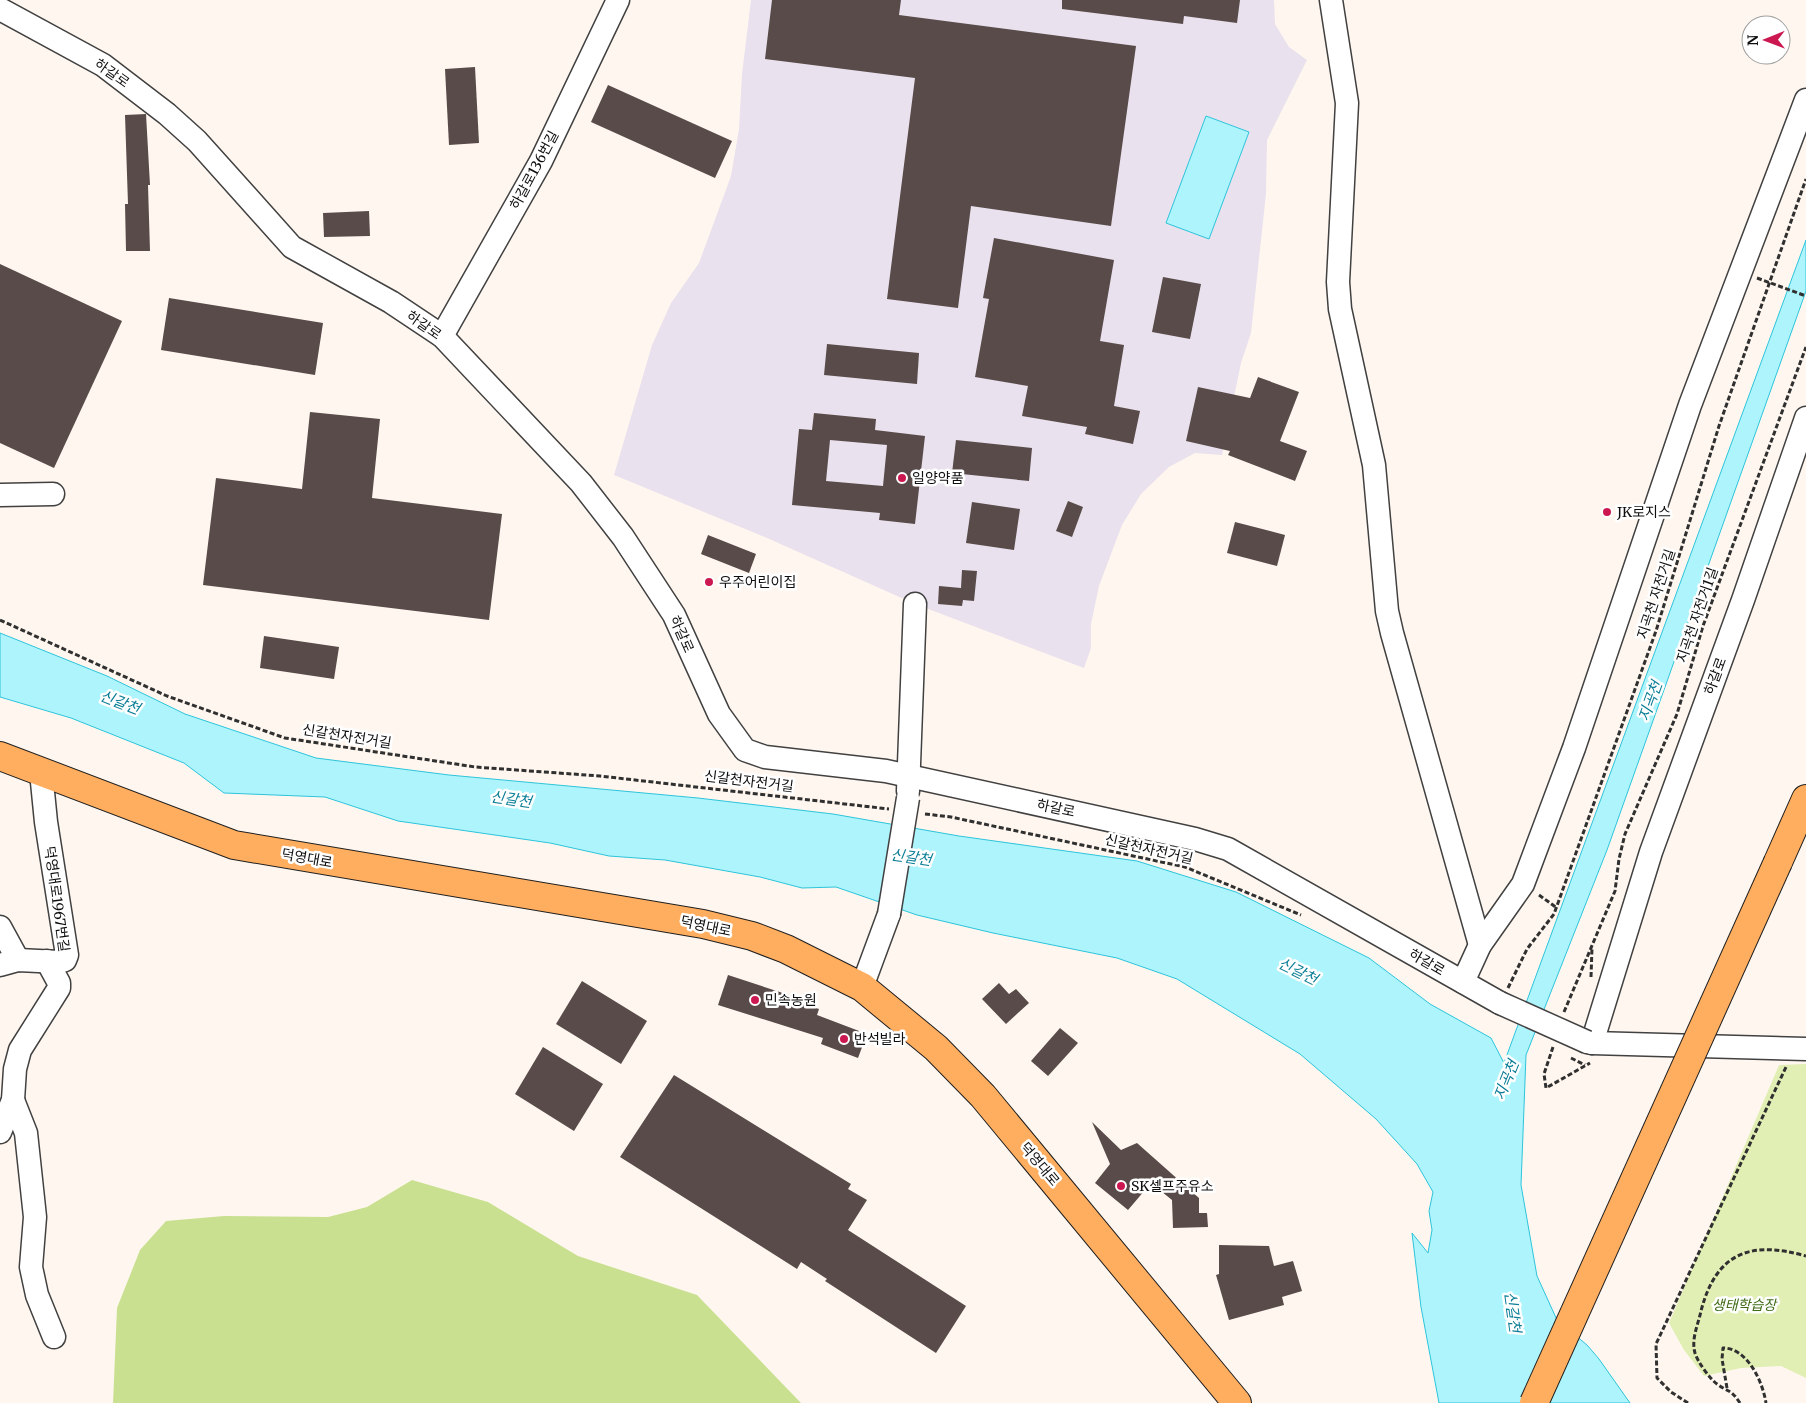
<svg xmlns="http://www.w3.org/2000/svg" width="1806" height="1403" viewBox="0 0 1806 1403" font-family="Merriweather,'Noto Sans KR',serif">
  <rect width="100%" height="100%" fill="#fff7ef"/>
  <path fill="#e9e1ed" d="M751,0H1274L1275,24L1289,47L1307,60L1267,140L1266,194L1251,333L1241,363L1222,455L1195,453L1169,467L1141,494L1122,525L1099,586L1091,624V648L1084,668L915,604L767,538L614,475L652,345L671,303L699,263L731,176L739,129L742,74Z"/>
  <path fill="#e1eeb4" d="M1806,1064V1378L1781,1366L1741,1368L1704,1376L1684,1350L1669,1323L1779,1065Z"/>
  <path fill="#cae091" d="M412,1180L488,1202L578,1256L697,1295L801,1403H113L117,1308L140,1250L166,1221L224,1216L328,1217L367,1207Z"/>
  <g fill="#adf4fc" stroke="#2dc4db">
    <path d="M1206,116L1249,132L1209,239L1166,223Z"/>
    <path d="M1806,240V291L1607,850L1526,1055L1521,1185L1537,1276L1557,1320L1587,1345L1599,1359L1630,1403H1439L1421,1307L1412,1233L1428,1253L1432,1230L1429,1211L1433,1192L1417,1164L1376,1119L1300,1054L1177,979L1117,958L993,933L917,915L836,887L802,888L760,877L665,860L609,856L550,843L398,821L325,797L224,793L184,763L71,718L0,697V633L107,676L185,714L316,758L449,775L698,798L833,814L959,836L1137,861L1236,892L1369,958L1430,1004L1491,1038L1504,1063Z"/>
  </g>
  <g fill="#584b49" fill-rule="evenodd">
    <path d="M772,0H901L899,15L1136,46L1111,226L971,206L958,308L887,299L915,78L765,59Z"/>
    <path d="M1062,0H1240L1237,23L1184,16L1183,24L1062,9Z"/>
    <path d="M475,67L479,143L449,145L445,69Z"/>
    <path d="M608,85L732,141L715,178L591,122Z"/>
    <path d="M146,114L150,185H148L150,251H126L125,204H128L125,115Z"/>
    <path d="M369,211L370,236L324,237L323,213Z"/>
    <path d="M994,238L1114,260L1100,341L1124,345L1114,406L1140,411L1133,444L1085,434L1087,427L1022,416L1028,386L975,377L989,299L983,298Z"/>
    <path d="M0,264L122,321L54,468L0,443Z"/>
    <path d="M1163,277L1201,284L1190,339L1152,332Z"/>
    <path d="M169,298L323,323L315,375L161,350Z"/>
    <path d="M827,344L919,353L917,384L824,375Z"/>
    <path d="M1258,377L1299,392L1280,441L1307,451L1295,481L1228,455L1230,451L1186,441L1198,387L1250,398Z"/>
    <path d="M310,412L380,419L372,498L502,514L489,620L203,585L216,478L302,489Z"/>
    <path d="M814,413L876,419L875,430L925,436L915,524L879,520L880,513L792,505L799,429L812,430ZM830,440L887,445L883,486L826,481Z"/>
    <path d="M956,440L1032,448L1029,481L952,473Z"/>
    <path d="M1068,501L1083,507L1072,537L1056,531Z"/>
    <path d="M972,502L1020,509L1014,550L966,543Z"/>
    <path d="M1235,522L1285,535L1277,566L1227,553Z"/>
    <path d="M708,535L756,554L749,573L701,554Z"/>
    <path d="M962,570L977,571L974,601L963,600L962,606L938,604L939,586L961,588Z"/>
    <path d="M264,636L339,647L334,679L260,668Z"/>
    <path d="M728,975L792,996L791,1000L819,1009L817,1015L867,1034L858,1058L821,1044L823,1038L718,1005Z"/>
    <path d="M582,981L647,1021L621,1064L556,1024Z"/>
    <path d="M999,983L1009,994L1016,989L1029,1003L1006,1024L982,999Z"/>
    <path d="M1060,1028L1078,1043L1048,1076L1031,1061Z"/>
    <path d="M543,1047L603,1084L574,1131L515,1094Z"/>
    <path d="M674,1075L851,1184L848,1189L867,1200L848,1230L966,1306L936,1353L825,1281L827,1279L801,1262L797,1269L620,1157Z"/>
    <path d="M1092,1122L1121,1150L1137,1143L1199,1198V1213H1207L1208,1227L1173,1228L1172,1200L1151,1183L1128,1210L1095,1183L1110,1164Z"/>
    <path d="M1219,1245L1269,1246L1274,1266L1293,1261L1302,1291L1282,1297L1284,1305L1229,1320L1216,1275L1219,1274Z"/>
  </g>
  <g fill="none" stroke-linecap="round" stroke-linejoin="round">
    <g stroke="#414141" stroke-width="25">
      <g id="minor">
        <path d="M1331,0L1347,103L1338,282L1340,309L1374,465L1387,611L1392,633L1480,945"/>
        <path d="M0,9L103,65L167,114L197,141L292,247L391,302L442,336L581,483L623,537L674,615L719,714L745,750L765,757L886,771L1195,839L1228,849L1500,1003"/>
        <path d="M442,336L541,161L618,0"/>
        <path d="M0,495L53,494"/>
        <path d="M908,791L915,604"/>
        <path d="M0,927L18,960"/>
        <path d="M0,965L18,960L59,962L65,960L67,955L46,822L41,772"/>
        <path d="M1463,982L1480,945L1523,884L1574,748L1690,405L1806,100"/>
        <path d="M862,987L889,914"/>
        <path d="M1587,1042L1592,1043L1651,852L1743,600L1806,418"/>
        <path d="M1592,1043L1806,1049"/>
        <path d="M13,1100L26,1133L35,1217L31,1267L37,1295L54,1337"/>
        <path d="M0,1132L13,1100L15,1069L20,1050L59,988V983L47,961"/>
      </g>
    </g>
    <g stroke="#1f1f1f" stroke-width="30">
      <g id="major">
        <path d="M0,756L234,845L703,924L752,936L786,949L862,987L936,1048L983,1096L1237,1403"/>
        <path d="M1778,862L1806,799"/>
      </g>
    </g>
    <g stroke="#303030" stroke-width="3" stroke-dasharray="5 2.5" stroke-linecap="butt">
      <path d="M1757,278L1806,296"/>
      <path d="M0,620L167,696L285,738L475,767L600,776L889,809"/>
      <path d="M925,814L951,817L1185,867L1301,915"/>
      <path d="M1539,895L1557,908"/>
      <path d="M1591,977L1592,948"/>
      <path d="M1508,988L1527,949L1554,914L1656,631L1719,426L1806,179"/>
      <path d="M1564,1012L1615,891L1619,859L1625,834L1677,714L1703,626L1806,347"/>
      <path d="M1553,1047L1544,1074L1546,1088L1590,1063"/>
      <path d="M1571,1058L1585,1065"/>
      <path d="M1727,1388L1722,1359L1723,1348C1748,1348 1763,1383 1766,1403"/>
      <path d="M1688,1403L1671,1392L1657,1378L1656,1344L1786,1067"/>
      <path d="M1740,1403C1730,1388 1729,1393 1717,1384C1710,1379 1697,1361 1695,1353C1691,1339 1698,1325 1701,1311C1716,1253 1750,1240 1806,1256"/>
    </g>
    <use href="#minor" stroke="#fff" stroke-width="22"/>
    <use href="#major" stroke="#ffad5f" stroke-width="28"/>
    <g stroke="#414141" stroke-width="25" stroke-linecap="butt">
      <g id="minor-bridge">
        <path d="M889,914L908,798"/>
        <path d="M1500,1003L1587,1042"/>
      </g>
    </g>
    <g stroke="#1f1f1f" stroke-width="30" stroke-linecap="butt">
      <path id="major-bridge" d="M1534,1403L1778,862"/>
    </g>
    <use href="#minor-bridge" stroke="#fff" stroke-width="22"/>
    <use href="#major-bridge" stroke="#ffad5f" stroke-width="28"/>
  </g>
  <g fill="#cc1850" stroke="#fff" stroke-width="2">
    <circle cx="902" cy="478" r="5"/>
    <circle cx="1607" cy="512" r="5"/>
    <circle cx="709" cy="582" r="5"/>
    <circle cx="755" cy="1000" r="5"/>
    <circle cx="844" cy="1039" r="5"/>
    <circle cx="1121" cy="1186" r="5"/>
  </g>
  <g text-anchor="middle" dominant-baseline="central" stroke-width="5" stroke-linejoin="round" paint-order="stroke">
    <g font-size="14" fill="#0e0e0e" stroke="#fff">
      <text transform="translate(112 73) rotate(35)">하갈로</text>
      <text transform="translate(534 170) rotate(-62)">하갈로136번길</text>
      <text transform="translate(424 325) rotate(35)">하갈로</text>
      <text transform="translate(1656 594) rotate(-72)">지곡천 자전거길</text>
      <text transform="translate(1697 615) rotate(-71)">지곡천 자전거1길</text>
      <text transform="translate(682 634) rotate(66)">하갈로</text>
      <text transform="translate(1715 676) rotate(-70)">하갈로</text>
      <text transform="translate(347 736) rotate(9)">신갈천자전거길</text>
      <text transform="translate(749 781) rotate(7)">신갈천자전거길</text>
      <text transform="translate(1056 808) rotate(12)">하갈로</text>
      <text transform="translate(1149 849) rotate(13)">신갈천자전거길</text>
      <text transform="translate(307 858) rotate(10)">덕영대로</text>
      <text transform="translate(57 899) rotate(82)">덕영대로1967번길</text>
      <text transform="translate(706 926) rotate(12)">덕영대로</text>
      <text transform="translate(1427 962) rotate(30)">하갈로</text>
      <text transform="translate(1040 1164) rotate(50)">덕영대로</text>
    </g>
    <g font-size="14" fill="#0e0e0e" stroke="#fff" text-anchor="start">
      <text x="912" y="478">일양약품</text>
      <text x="1617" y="512">JK로지스</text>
      <text x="719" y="582">우주어린이집</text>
      <text x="765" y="1000">민속농원</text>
      <text x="854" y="1039">반석빌라</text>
      <text x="1131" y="1186">SK셀프주유소</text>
    </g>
    <g font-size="14" font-style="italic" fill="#406c17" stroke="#fff">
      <text x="1744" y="1305">생태학습장</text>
    </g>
    <g font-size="15" font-style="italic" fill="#0b7e96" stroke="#fff">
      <text transform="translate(1650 701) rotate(-70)">지곡천</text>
      <text transform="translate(120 702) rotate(21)">신갈천</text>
      <text transform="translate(511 799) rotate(8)">신갈천</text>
      <text transform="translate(911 857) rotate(8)">신갈천</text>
      <text transform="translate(1298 971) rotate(26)">신갈천</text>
      <text transform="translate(1506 1080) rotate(-68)">지곡천</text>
      <text transform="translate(1513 1312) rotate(82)">신갈천</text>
    </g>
  </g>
  <g transform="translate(1766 40) rotate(269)"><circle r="24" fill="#ffffff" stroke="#9f9f9f"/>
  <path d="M0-4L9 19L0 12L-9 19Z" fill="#cc1850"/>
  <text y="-8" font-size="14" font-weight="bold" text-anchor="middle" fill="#0e0e0e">N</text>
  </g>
</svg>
